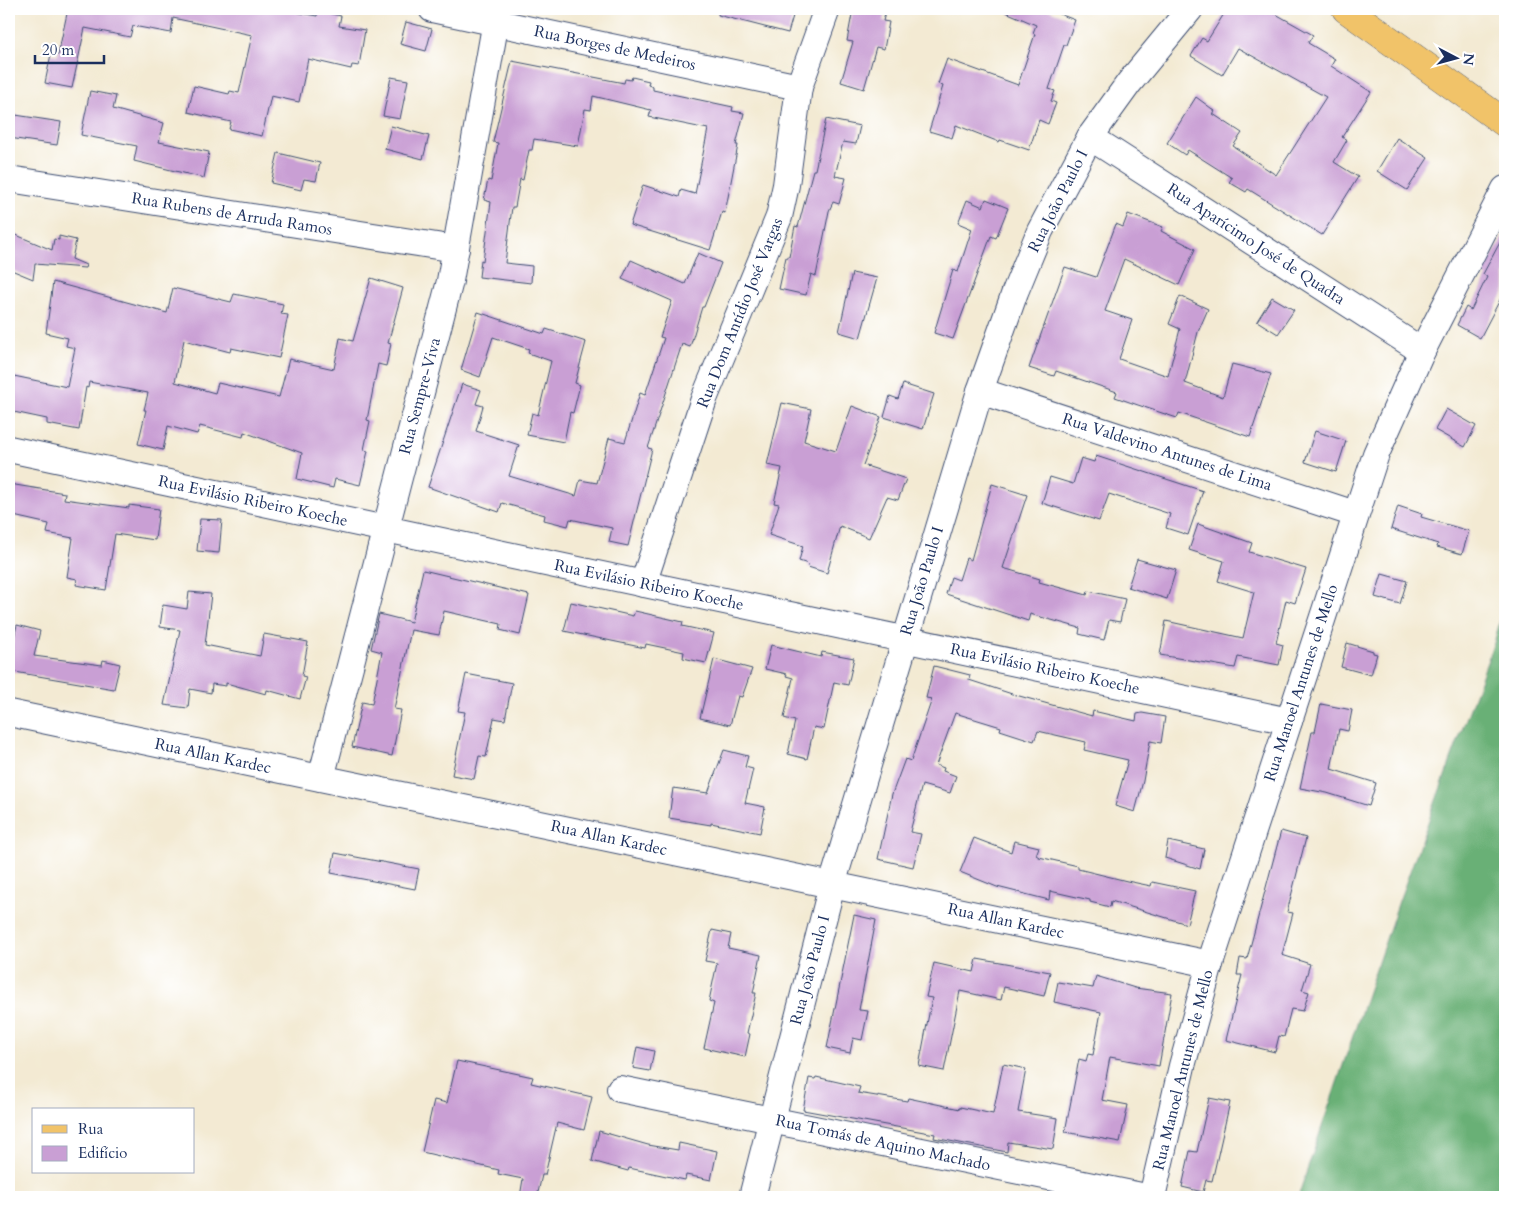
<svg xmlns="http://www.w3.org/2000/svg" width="1514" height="1206" viewBox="0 0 1514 1206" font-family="Cardo,serif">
  <rect width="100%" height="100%" fill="#fff"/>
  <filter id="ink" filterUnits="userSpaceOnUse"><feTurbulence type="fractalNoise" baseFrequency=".02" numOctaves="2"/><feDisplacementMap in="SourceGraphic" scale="10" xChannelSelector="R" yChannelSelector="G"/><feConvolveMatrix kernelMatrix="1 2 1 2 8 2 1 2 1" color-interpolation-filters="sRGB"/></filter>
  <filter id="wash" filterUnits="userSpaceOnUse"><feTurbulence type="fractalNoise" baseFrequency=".0096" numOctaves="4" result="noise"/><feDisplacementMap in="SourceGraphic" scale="20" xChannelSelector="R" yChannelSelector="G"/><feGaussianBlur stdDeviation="1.12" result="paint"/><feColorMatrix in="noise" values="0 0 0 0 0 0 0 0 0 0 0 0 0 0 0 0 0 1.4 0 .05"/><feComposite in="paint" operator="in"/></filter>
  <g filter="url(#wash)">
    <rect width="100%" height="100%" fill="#f3ead3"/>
    <path fill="#69b076" stroke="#42706a" d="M1505,603V1197H1298L1399,901L1494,643Z"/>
    <g id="blocks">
      <g fill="#c99fd4">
        <path d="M68,9H278L317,16L318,11L341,16L339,26L365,30L359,66L352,65L351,69L308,59L299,102L271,96L262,136L229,129L231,122L188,112L194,86L229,94L230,91L239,93L252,35L173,18L171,33L133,26L130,37L85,28L72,88L45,83L51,54L58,55Z"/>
        <path d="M719,9H795L788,33L718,15Z"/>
        <path d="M853,9H886L883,21L889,22L884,49L876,47L864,89L841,82L853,42L847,41Z"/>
        <path d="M999,9H1046L1075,20L1066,45H1064L1049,89L1055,91L1051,101L1056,103L1048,124L1039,120L1029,150L1000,140L999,142L956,125L952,138L929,131L943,86L938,84L947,59L1018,85L1035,34L1033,33L1036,25Z"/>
        <path d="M1227,9H1267L1313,35L1308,43L1335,59L1331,66L1371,92L1342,137L1347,140L1334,162L1358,177L1322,235L1248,189L1246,192L1229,182L1232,178L1188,150L1185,155L1167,143L1196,97L1215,111L1213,114L1242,133L1233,146L1276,175L1326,97L1238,48L1222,75L1191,56L1202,38L1207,41Z"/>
        <path d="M406,22L432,29L426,51L400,44Z"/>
        <path d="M512,61L624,83L625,79L631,80L632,77L649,81L648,85L653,87V90L733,107L732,111L744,113L736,145H738L725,213L722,212L710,250L630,225L643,185L679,197L681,190L695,194L708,129L649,117L651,110L593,96L591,110L585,109L578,146L534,139L532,150H529L523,180L520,179L515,207H512L505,263L532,266L531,283L479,277L481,260L483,261L491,202L484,200L488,180L491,181L498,143L493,142Z"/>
        <path d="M391,77L408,80L400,119L383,116Z"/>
        <path d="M90,91L116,96L113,109L164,123L159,142L209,152L204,178L134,161L137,146L81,135Z"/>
        <path d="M9,114L61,122L57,145L9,138Z"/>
        <path d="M826,119L860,126L856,144L843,142L835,176L846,178L839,204L833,202L829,211L816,276L811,274L806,295L779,289L786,257H789L795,226L798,227L813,170H815Z"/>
        <path d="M391,126L429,136L423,159L385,149Z"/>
        <path d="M1397,138L1428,158L1407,190L1377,171Z"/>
        <path d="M278,153L320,163L316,181L304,179L301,190L271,183Z"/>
        <path d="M986,199L1008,208L996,238L991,236L953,339L934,333L953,270L958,272L972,229L958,223L967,200L983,207Z"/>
        <path d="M1128,214L1163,227L1161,231L1195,249L1179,285L1124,259L1105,311L1132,320L1119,359L1168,376L1180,329L1169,324L1180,296L1208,309L1198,332L1185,383L1223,397L1232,364L1271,374L1250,437L1179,413L1177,418L1138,405L1115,397L1117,392L1056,371L1054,376L1029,368L1065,267L1096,277L1116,224L1123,227Z"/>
        <path d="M9,232L52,250L54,239L59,240V236L76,240L72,259L86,265L85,268L35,264L33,279L9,269Z"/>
        <path d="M1505,233V290L1480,338L1457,325L1466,307L1471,310L1487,277L1483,274Z"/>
        <path d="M698,253L721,263L704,307H702L690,347L682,344L648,448L652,449L628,546L609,542L612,528L570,519L568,526L544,520L545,515L502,503L499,512L428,487L462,384L481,390L476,404L483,406L476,431L519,445L509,476L576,496L580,480L597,483L609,438L625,442L640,393L645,395L664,338L660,337L672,301L622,279L631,260L685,284Z"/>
        <path d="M852,273L877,278L860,338L839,332Z"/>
        <path d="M371,278L403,288L388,343L391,344L386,366L378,364L367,420L370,421L364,450L368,451L360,485L335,479L333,488L297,479L302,453L244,432L243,437L200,426L197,434L168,426L163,450L138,444L146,410H144L148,393L89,382L88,388L86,387L79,430L47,424V419L9,411V375L67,387L75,348L66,346L68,338L46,333L53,282L167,313L173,288L231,302L234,294L283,304L281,314L288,315L279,358L231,348L230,352L184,340L175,382L215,393L218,383L279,397L289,359L334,369L340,338L353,341Z"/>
        <path d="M1272,297L1294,310L1278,334L1257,321Z"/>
        <path d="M478,312L544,334L546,329L586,342L575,383L580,385L573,413L570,412L564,442L527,435L532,413L538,415L551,361L528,353L529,349L493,337L480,377L461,370Z"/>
        <path d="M903,384L934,394L923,429L884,417L890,396L898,399Z"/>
        <path d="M782,403L811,409L804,441L836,451L852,406L881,417L863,465L906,479L898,500L887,497L869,538L840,526L827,573L808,567V564L799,561L803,546L769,535L779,504L774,503L782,468L767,465Z"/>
        <path d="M1446,409L1476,426L1465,447L1435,430Z"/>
        <path d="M1315,431L1346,441L1336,472L1305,462Z"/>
        <path d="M1096,456L1203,491L1188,535L1166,528L1170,514L1109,494L1099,521L1042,503L1050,477L1073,484L1081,458L1094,462Z"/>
        <path d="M9,484L65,493L64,499L129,508V505L159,509L155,540L115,534L106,590L76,585L77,579L67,577L73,538L47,533L49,524L9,515Z"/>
        <path d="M992,484L1027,495L1003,568L1040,579L1039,582L1087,595L1088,591L1125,599L1120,622L1109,620L1104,640L1079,634L1080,628L1030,614L1028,621L946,594L951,577L959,580L966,558L971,560Z"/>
        <path d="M1398,506L1422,514L1421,517L1469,531L1462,554L1437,547L1438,544L1391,529Z"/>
        <path d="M200,519L222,520L219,553L197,551Z"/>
        <path d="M1198,524L1252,543L1249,552L1306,569L1295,603L1286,600L1276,643L1283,645L1279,665L1238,657L1235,668L1160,655L1166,621L1243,638L1254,592L1218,581L1224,561L1189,550Z"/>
        <path d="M1137,559L1176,570L1167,599L1128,587Z"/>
        <path d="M423,570L529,595L520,635L500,630L501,624L444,611L439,635L411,630L394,709L401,710L392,756L352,747L362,702L372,704L382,652L371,649L379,614L411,622Z"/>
        <path d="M1382,574L1407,581L1400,604L1375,597Z"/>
        <path d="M189,592L211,594L205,645L260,656L264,634L308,642L302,676L306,677L300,699L267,690L266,694L226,683V686L212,684L211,693L190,689L188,708L164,705L180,630L160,627L163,605L187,609Z"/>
        <path d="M571,602L633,616L635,611L683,622L682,626L714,633L706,663L683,658L684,652L646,644L645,648L564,631Z"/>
        <path d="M17,625L40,631L34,656L102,665L103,660L120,664L114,689L9,671V659Z"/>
        <path d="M1347,643L1373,651V653L1377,654L1371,675L1341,667Z"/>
        <path d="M771,645L821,657L822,652L854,658L848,685L834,682L824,729L814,727L807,759L788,754L795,721L784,718L793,678L786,676L787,674L765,669Z"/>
        <path d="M714,659L752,669L742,697L738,696L730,725L700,718Z"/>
        <path d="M934,666L970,675L969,680L1012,694L1092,716L1093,711L1136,721L1137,714L1142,713L1165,717L1161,743L1150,741L1143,781L1135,812L1115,806L1128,760L1084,750L1086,742L1038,731L1034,741L1000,730L1001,727L955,713L936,765L944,768L943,771L956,776L950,793L922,785L910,832L921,834L913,867L878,859L892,794L905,759L911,761L932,699L926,698Z"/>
        <path d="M466,674L512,683L505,720L494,718L486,757L479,756L474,779L452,775L465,712L458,711Z"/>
        <path d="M1321,704L1352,710L1348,731L1339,729L1331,769L1376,783L1369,806L1327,793L1300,788L1312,732H1315Z"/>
        <path d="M724,750L748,756L745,767L753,769L745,803L765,807L760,833L711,823V825L669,818L673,788L708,793Z"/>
        <path d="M1281,831L1306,838L1287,912L1293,913L1282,955L1310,964L1302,990L1309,992L1303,1011L1291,1009L1284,1037L1279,1036L1275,1052L1226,1040L1242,975H1237L1240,958L1247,959Z"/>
        <path d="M974,838L1011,852L1014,841L1039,847L1036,855L1039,857L1078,866V869L1127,881L1151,886L1152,882L1195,891L1187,924L1111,901L1110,907L1090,902V900L1050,891L1049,900L997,887L960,872Z"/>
        <path d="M1168,841L1204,849L1200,869L1165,858Z"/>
        <path d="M335,853L419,869L415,889L331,873Z"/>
        <path d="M854,915L876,920L859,1010L868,1011L862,1040L853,1038L850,1053L827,1048Z"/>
        <path d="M712,930L731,934L728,948L761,955L753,993H756L747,1033L750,1034L745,1057L704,1048L714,1003L709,1001L717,963L705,961Z"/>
        <path d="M977,959L1050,972L1044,996L1004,987L1001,1000L960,991L944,1071L919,1066L932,998L926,997L934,963L974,972Z"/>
        <path d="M1096,976L1135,988L1172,993L1159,1066L1110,1057L1102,1100L1128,1105L1120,1142L1065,1132L1079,1059L1086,1061L1088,1054L1093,1055L1101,1012L1054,1002L1058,982L1093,988Z"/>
        <path d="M637,1047L654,1051L650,1071L633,1068Z"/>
        <path d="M457,1061L533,1077L531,1083L592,1097L584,1130L557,1123L545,1175H542L537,1197H520L523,1179L498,1174L499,1170L422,1152L434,1100L447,1103Z"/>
        <path d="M1003,1064L1026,1069L1018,1112L1058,1118L1053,1149L1008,1142L1007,1152L934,1138L935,1134L803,1110L809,1078L815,1079L816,1077L860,1087L858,1093L907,1101L908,1098L960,1109V1107L993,1114Z"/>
        <path d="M1209,1098L1230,1102L1212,1181L1206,1180L1203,1192L1182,1187L1190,1151L1197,1152Z"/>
        <path d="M599,1131L648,1145L678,1150L679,1143L717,1151L711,1180L686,1175L685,1180L629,1168L628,1171L592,1161Z"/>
      </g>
    </g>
  </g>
  <g filter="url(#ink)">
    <use href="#blocks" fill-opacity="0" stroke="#3b4b70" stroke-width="1"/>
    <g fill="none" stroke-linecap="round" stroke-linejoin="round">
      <g stroke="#3b4b70" stroke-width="28">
        <g id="minor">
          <path d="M432,9L799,87"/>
          <path d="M1090,137L1422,351"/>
          <path d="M9,179L456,249"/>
          <path d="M980,391L1355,514"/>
          <path d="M9,449L1289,721"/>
          <path d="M643,584L704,399L779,217L786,185L799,87L827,9"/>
          <path d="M9,713L1210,964"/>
          <path d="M321,778L450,281L498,9"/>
          <path d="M620,1089L1146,1197"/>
          <path d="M752,1197L832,885L980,391L1015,292L1040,231L1090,137L1129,83L1190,9"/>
          <path d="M1152,1197L1182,1066L1210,964L1376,454L1422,351L1505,189"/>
        </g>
      </g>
      <g stroke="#3b4b70" stroke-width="29">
        <path id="primary" d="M1346,9L1505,123"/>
      </g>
      <use href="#minor" stroke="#fff" stroke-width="26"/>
      <use href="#primary" stroke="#f1c369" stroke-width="28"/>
    </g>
  </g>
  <g text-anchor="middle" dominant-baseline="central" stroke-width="4" stroke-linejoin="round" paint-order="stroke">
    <g font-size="16" fill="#1b2f5e" stroke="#fff">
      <text transform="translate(615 48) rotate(12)">Rua Borges de Medeiros</text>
      <text transform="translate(1058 201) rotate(-63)">Rua João Paulo I</text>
      <text transform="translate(232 214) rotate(9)">Rua Rubens de Arruda Ramos</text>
      <text transform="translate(1256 244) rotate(33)">Rua Aparícimo José de Quadra</text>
      <text transform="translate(740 313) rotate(-68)">Rua Dom Antídio José Vargas</text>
      <text transform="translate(420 396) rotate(-75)">Rua Sempre-Viva</text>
      <text transform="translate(1167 452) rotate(18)">Rua Valdevino Antunes de Lima</text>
      <text transform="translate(253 501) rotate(12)">Rua Evilásio Ribeiro Koeche</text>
      <text transform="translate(922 581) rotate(-73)">Rua João Paulo I</text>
      <text transform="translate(649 585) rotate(12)">Rua Evilásio Ribeiro Koeche</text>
      <text transform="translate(1045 669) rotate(12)">Rua Evilásio Ribeiro Koeche</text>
      <text transform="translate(1301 683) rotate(-72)">Rua Manoel Antunes de Mello</text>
      <text transform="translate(213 756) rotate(12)">Rua Allan Kardec</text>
      <text transform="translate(609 838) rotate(12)">Rua Allan Kardec</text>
      <text transform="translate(1006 921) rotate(12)">Rua Allan Kardec</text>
      <text transform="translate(810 970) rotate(-75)">Rua João Paulo I</text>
      <text transform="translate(1183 1070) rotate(-76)">Rua Manoel Antunes de Mello</text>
      <text transform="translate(883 1143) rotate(12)">Rua Tomás de Aquino Machado</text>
    </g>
  </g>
  <rect width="1514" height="1206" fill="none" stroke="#fff" stroke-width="30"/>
  <rect x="32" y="1108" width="162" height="65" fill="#ffffff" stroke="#a4acbf"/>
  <rect x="42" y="1125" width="25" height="8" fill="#f1c369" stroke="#a4acbf"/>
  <text x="78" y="1134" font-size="15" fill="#1b2f5e">Rua</text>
  <rect x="42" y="1146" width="25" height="15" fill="#c99fd4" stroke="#a4acbf"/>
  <text x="78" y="1158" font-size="15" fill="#1b2f5e">Edifício</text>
  <g transform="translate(1456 58) rotate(96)" stroke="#ffffff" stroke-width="4" paint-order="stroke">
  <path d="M0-4L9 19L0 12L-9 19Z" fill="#1b2f5e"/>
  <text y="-8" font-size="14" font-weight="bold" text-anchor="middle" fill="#1b2f5e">N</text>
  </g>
  <path d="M35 55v8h69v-8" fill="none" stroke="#1b2f5e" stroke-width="2.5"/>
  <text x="42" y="55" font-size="15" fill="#1b2f5e" stroke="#ffffff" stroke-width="4" paint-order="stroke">20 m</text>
</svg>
